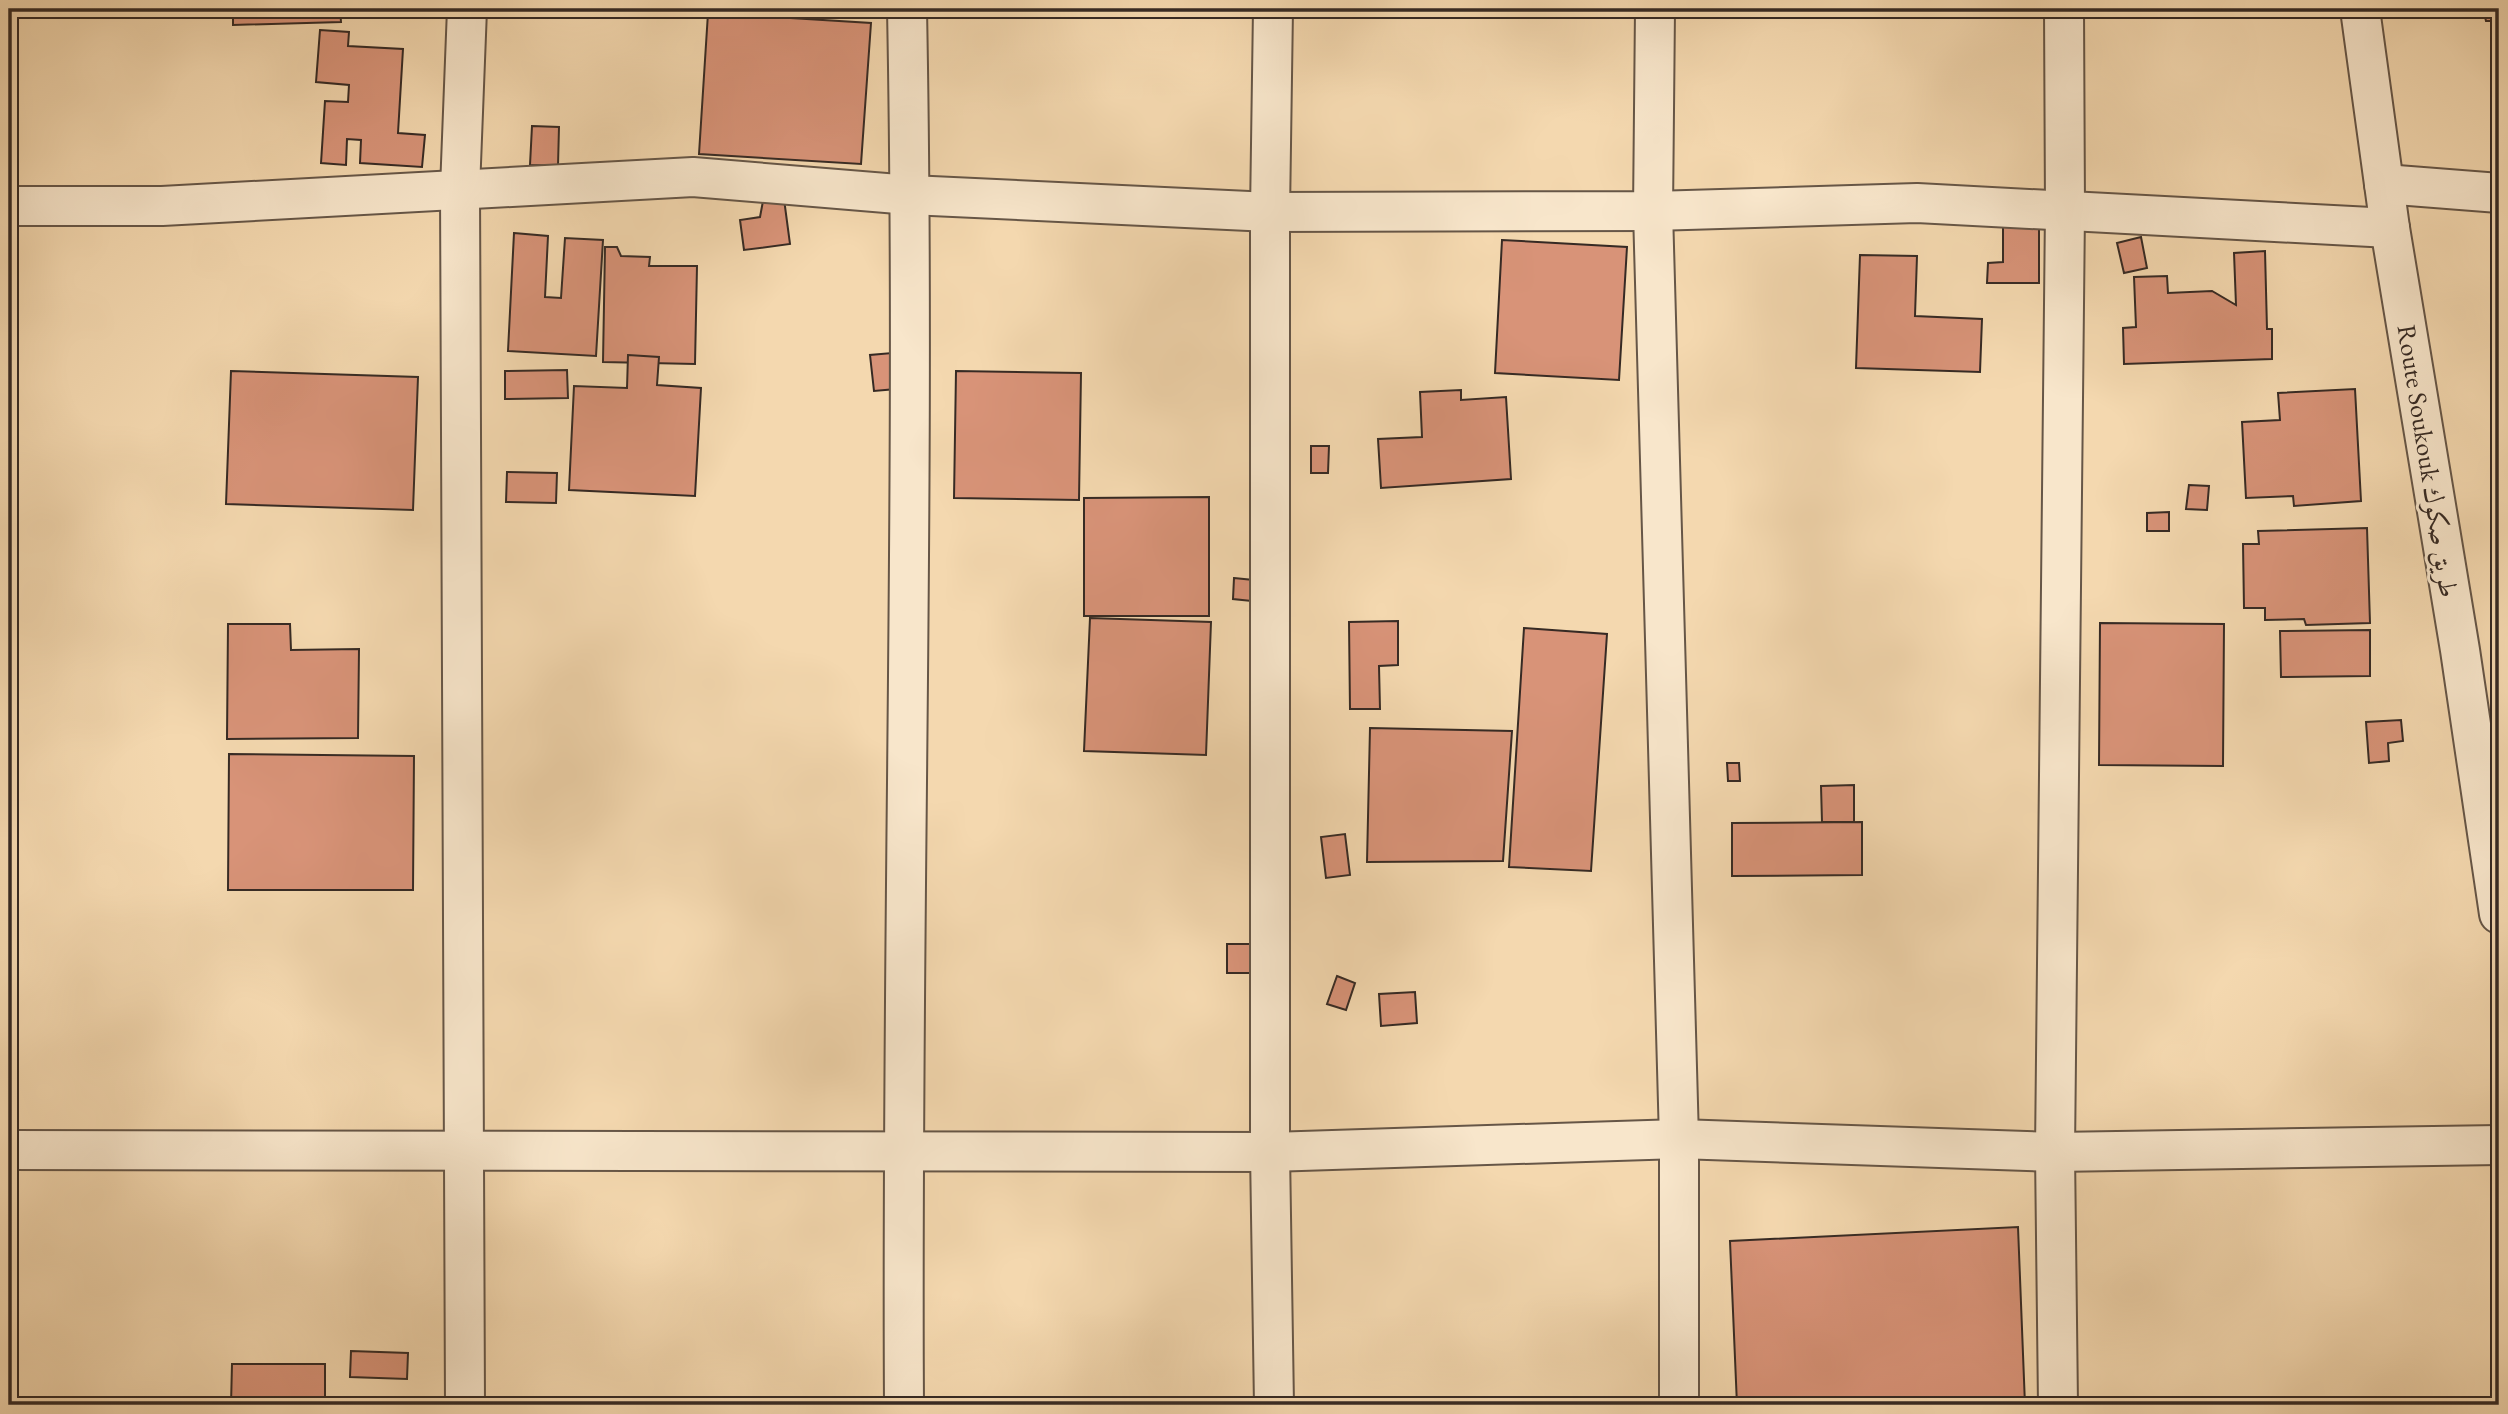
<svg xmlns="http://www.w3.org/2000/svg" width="2508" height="1414" viewBox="0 0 2508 1414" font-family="'EB Garamond',Amiri,serif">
  <rect width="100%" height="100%" fill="#f4d8af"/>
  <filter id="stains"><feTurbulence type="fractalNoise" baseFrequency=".00286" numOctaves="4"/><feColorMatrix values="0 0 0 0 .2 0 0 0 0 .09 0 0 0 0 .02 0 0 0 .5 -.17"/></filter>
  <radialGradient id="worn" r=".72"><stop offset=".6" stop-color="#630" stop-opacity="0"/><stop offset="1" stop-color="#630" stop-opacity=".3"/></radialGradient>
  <g fill="#d89378" stroke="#362a24" stroke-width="2">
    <path d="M233,9H340L341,22L233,25Z"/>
    <path d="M2483,9H2499V21H2486Z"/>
    <path d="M708,13L871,23L861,164L699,154Z"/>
    <path d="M320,30L349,32L348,46L403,49L398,133L425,135L422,167L360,163L361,140L347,139L346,165L321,163L325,101L348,102L349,85L316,82Z"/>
    <path d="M532,126L559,127L558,166L530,165Z"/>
    <path d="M784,199L790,244L744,250L740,220L760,217L763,201Z"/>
    <path d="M2003,227H2039V283H1987L1988,263L2003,262Z"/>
    <path d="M514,233L548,236L545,297L561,298L565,238L603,240L596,356L508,351Z"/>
    <path d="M2141,237L2147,268L2124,273L2117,243Z"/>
    <path d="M1502,240L1627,247L1619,380L1495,373Z"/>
    <path d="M605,247H617L621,256L650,257L649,266H697L695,364L603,362Z"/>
    <path d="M2265,251L2267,329H2272V359L2124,364L2123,328L2136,327L2134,277L2167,276L2168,293L2212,291L2236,305L2234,253Z"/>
    <path d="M1860,255L1917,256L1915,316L1982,319L1980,372L1856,368Z"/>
    <path d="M892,353L896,389L874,391L870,355Z"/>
    <path d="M628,355L659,357L657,385L701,388L695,496L569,490L574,386L627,388Z"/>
    <path d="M567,370L568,398L505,399V371Z"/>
    <path d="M231,371L418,377L413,510L226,504Z"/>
    <path d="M956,371L1081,373L1079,500L954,498Z"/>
    <path d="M2355,389L2361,501L2294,506L2293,496L2246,498L2242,422L2280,420L2278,393Z"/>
    <path d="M1461,390V400L1506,397L1511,479L1381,488L1378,439L1422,437L1420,392Z"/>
    <path d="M1311,446H1329L1328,473H1311Z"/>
    <path d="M507,472L557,473L556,503L506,502Z"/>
    <path d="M2189,485L2209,486L2207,510L2186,509Z"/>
    <path d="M1209,497V616H1084V498Z"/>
    <path d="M2169,512V531H2147V513Z"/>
    <path d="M2367,528L2370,623L2306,625L2304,619L2265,620V608H2244L2243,544H2259L2258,531Z"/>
    <path d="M1234,578L1263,581L1261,602L1233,599Z"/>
    <path d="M1090,618L1211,622L1206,755L1084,751Z"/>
    <path d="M1398,621V665L1379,666L1380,709H1350L1349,622Z"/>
    <path d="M2100,623L2224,624L2223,766L2099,765Z"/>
    <path d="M228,624H290L291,650L359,649L358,738L227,739Z"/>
    <path d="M1524,628L1607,634L1591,871L1509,867Z"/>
    <path d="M2370,630V676L2281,677L2280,631Z"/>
    <path d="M2401,720L2403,741L2388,743L2389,761L2369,763L2366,722Z"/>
    <path d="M1370,728L1512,731L1503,861L1367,862Z"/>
    <path d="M229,754L414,756L413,890H228Z"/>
    <path d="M1727,763H1739L1740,781H1728Z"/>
    <path d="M1854,785V822H1822L1821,786Z"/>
    <path d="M1862,822V875L1732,876V823Z"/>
    <path d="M1345,834L1350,875L1326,878L1321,837Z"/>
    <path d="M1227,944H1252L1251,973H1227Z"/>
    <path d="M1337,976L1355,983L1346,1010L1327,1004Z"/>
    <path d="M1415,992L1417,1023L1381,1026L1379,994Z"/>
    <path d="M2018,1227L2025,1405H1737L1730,1241Z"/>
    <path d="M351,1351L408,1353L407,1379L350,1377Z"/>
    <path d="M232,1364H325V1405H231Z"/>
  </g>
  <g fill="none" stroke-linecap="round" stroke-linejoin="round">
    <g stroke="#665647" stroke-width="42">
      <g id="minor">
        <path d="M1273,9L1270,212V1152L1274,1405"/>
        <path d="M1655,9L1653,211L1679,1139V1405"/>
        <path d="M2384,184L2499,193"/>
        <path d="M9,206H162L693,177L910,195L1270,212L1653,211L1917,203L2390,228"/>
        <path d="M9,1150L1270,1152L1679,1139L2055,1152L2499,1145"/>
        <path d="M465,1405L460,189L467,9"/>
        <path d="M904,1405C901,940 916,474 907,9"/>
        <path d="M2058,1405L2055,1152L2065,210L2064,9"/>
      </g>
    </g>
    <g stroke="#665647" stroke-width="42">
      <path id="tertiary" d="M2360,9L2390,228L2460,650L2499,914"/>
    </g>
    <use href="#minor" stroke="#f8e6cb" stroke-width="38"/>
    <use href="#tertiary" stroke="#f8e6cb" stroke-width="38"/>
  </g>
  <g text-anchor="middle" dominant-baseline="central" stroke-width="6" stroke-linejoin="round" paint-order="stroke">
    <g font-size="26" fill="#362a24" stroke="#f8e6cb">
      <text transform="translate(2428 461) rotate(81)">Route Soukouk طريق صكوك</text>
    </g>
  </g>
  <rect width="2508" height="1414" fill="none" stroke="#f4d8af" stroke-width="35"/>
  <rect x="10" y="10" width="2487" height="1393" fill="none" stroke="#362a24" stroke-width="3.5"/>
  <rect x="18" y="18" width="2473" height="1379" fill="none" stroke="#362a24" stroke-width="2"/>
  <rect width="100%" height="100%" filter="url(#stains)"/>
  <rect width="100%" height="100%" fill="url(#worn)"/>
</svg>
